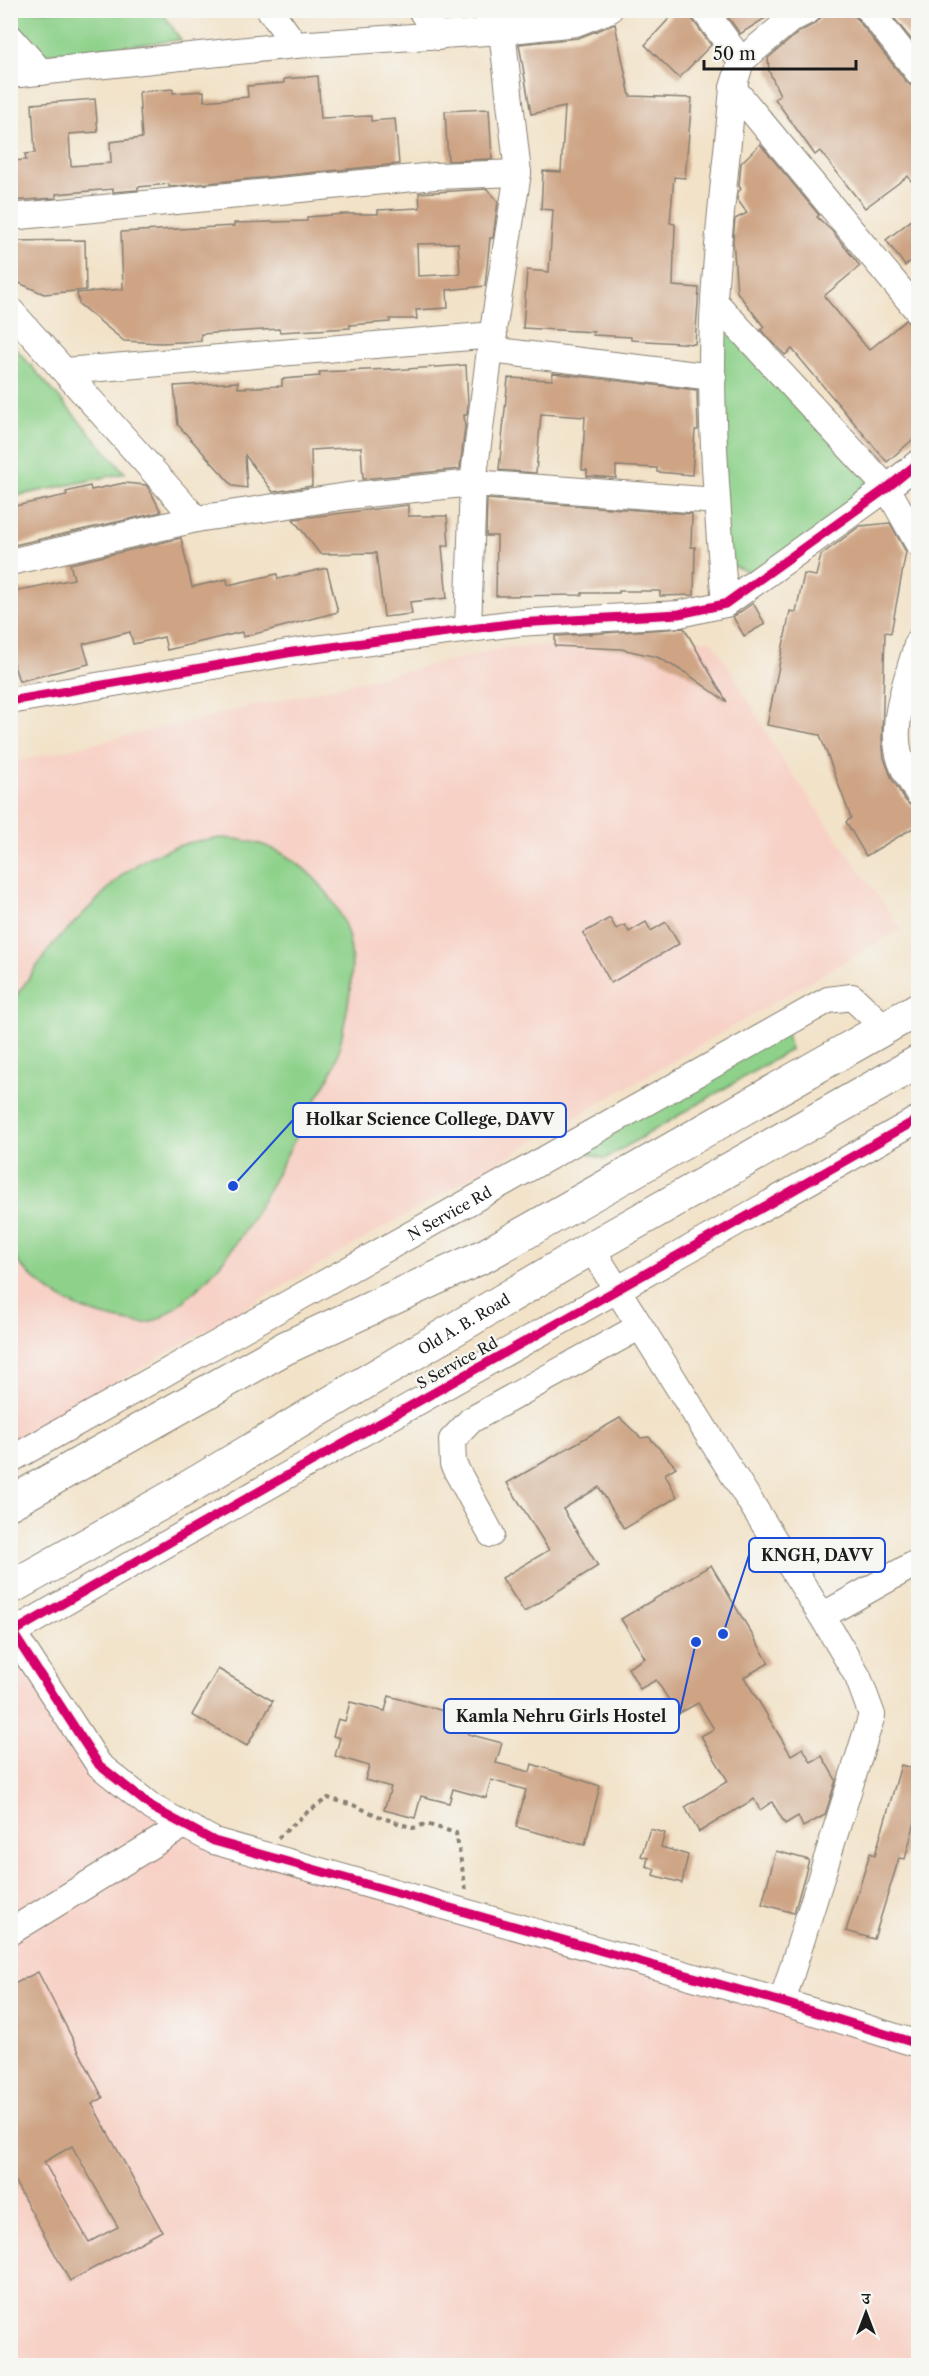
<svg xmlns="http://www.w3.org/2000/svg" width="929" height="2376" viewBox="0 0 929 2376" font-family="'Libre Caslon Text','Noto Serif Devanagari',serif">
  <rect width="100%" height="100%" fill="#f6f6f2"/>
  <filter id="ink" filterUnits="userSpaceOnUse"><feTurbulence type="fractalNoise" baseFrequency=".0167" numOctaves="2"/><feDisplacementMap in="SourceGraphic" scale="12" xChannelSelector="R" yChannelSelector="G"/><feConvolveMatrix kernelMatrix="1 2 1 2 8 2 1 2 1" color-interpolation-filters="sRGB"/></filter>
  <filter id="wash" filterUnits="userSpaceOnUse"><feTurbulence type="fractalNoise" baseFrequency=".008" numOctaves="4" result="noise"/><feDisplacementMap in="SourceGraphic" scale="24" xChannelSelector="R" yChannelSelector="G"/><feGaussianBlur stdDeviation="1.35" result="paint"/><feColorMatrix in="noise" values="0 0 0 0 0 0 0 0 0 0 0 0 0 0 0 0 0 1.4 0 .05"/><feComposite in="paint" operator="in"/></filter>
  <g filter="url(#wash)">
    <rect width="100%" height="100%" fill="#f2e2c8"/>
    <g fill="#f7d1c6">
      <path d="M711,640L734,675L779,755L901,929L11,1443L10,763L507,647Z"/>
      <path d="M10,1651L99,1765L214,1841L918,2044V2365L11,2366Z"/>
    </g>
    <g fill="#8dd18a" stroke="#547653" stroke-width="1.5">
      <path d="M10,11H161L181,40L43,55L11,18Z"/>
      <path d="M714,301L887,488L763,577L722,562Z"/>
      <path d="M11,343L125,473L11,497Z"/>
      <path d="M221,838C259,839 287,851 314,878C358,923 357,967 344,1025C341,1039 339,1055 333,1069C327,1084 317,1097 309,1112C301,1127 294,1142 286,1156C259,1209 231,1261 185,1300C176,1308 163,1318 151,1322C141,1325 130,1322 120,1320C75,1312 39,1289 11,1254V1003L53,944L123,874L147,858L172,848L191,842Z"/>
      <path d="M786,1023L790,1050L605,1159L564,1147Z"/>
    </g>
    <g id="blocks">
      <g fill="#cea485" fill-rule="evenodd">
        <path d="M677,10H689L692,19L711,45L679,78L645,45Z"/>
        <path d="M723,10H778L740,34Z"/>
        <path d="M827,10H850L906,81L912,86L918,87V191L908,176L865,208L820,151L815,155L775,99L780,95L769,71L768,58L799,32L816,23Z"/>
        <path d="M891,10H918V48L889,12Z"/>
        <path d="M615,24L630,96L692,98L685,178L674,177L670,223L675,224L673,286L699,288L695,344L631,340V337L593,335L594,332L523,328L527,270L549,272L553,210L541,209L543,171L561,172L565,107L531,114L519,44L578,38Z"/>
        <path d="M318,76L321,118L371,116V121L395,119L399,164L169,187V184L138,187V190L113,192V189L56,194V198L10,201V161L26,160L25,154L35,153L32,104L95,99L98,132L69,134L71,166L111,163L110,142L142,138L139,92L173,89V93L204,91V101L248,97L247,86L284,83V79Z"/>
        <path d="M489,109L492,159L448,161L445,111Z"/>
        <path d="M760,144L819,215L817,217L832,231L860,266L824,296L869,350L906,320L912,325L918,326V435L887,462L792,349L785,355L761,330L764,327L737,292L733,240L735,219L747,213L737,199L738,192L741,189L739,186L741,163Z"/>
        <path d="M487,189L498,201L493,238H490L485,286L447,290L448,308L416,310L417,319H390V322L350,325V328L280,332L279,329L201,334V341L161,343L124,341L79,304L77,293L123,289L121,232L234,226V223L307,221V217L344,214H378V210L420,208L419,193ZM458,243L460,274L418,276L417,244Z"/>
        <path d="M918,215V255L905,266L886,240Z"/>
        <path d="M85,240L86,290L44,294L10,279V241Z"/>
        <path d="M466,365L468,404L467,415H464L465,427L460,469L363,479L361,447L311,450L312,486L273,492L245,455L247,488L233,486L178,425L174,386L238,382V388L282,386V379L320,376L319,372L391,369L392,370Z"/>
        <path d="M553,373L697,390L698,430H695L692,475L657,472V468L616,466V478L587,476V470H582L585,417L541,414L536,473L499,470L508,378L552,380Z"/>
        <path d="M124,483L146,485L151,492L161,512L10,546V507L67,495L66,492L90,486L91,490Z"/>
        <path d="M487,499L692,514L691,547H695L694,595L660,596V591H619V593H582V595L496,596L497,536H486Z"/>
        <path d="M408,505V516H447L449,546H442L447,598L410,602L412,614L384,617L376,553L320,554L293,519Z"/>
        <path d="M890,523L906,552L891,633L885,632L882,739L884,758L892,779L905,800L911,806L918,808V825L866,856L846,822L851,818L820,735L767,725L790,611L796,612L804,574L816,576L821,555L860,526Z"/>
        <path d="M181,538L192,587L227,579L228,585L277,574L278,579L327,568L338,612L243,637L242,632L167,650L164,637L133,644L130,632L83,644L89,664L19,681L10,654V646L16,645L10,621V592L74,579L70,564Z"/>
        <path d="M753,603L765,624L744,636L733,617Z"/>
        <path d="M684,628L727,702L686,673L657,657L621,649L555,646V636Z"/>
        <path d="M610,918L616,929L625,925L629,932L646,922L651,931L666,922L679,944L611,983L583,933Z"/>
        <path d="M620,1418L641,1438L649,1437L676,1467L665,1474L677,1497L624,1529L599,1487L563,1509L598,1566L524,1612L502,1578L549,1550L507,1483Z"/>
        <path d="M711,1565L769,1663L744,1677L791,1755L803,1748L811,1762L822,1756L836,1780L825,1815L803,1827L798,1816L785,1824L772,1802L760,1810L754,1799L699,1832L685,1807L728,1781L701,1736L714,1729L698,1703L678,1714L656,1680L640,1689L628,1668L645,1658L621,1619Z"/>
        <path d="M218,1669L273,1701L247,1746L192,1715Z"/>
        <path d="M389,1696L473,1719L468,1734L502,1743L496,1763L530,1772L532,1764L600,1786L585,1845L516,1827L526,1790L491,1780L486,1798L453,1789L449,1803L421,1796L415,1818L384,1810L391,1787L365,1780L369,1766L335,1756L340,1738L333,1736L338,1719L345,1721L350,1702L385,1711Z"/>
        <path d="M901,1765L918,1770V1811L905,1859L899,1858L874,1939L846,1931L870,1853L875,1855Z"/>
        <path d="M650,1829L665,1833L661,1847L688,1855L682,1883L653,1875L655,1869L646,1866L648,1858L641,1856Z"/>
        <path d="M776,1851L809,1860L794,1913L762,1904Z"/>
        <path d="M38,1972L103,2098L92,2104L162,2231L70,2281L10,2173V1986ZM72,2146L118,2227L89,2242L44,2162Z"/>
      </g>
    </g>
  </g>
  <g filter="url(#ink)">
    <use href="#blocks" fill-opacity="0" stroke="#877f72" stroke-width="1.5"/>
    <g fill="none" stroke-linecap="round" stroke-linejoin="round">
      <g stroke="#877f72" stroke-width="28">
        <g id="minor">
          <path d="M270,10L295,45"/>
          <path d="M421,10L438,37"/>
          <path d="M488,10L490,32"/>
          <path d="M704,10L741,61"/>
          <path d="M869,10L918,72"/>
          <path d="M10,37L41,72"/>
          <path d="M10,75L295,45L502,31L576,23L609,10"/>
          <path d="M733,88L918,311"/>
          <path d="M10,217L435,176L518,173"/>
          <path d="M714,301L887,488L918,543"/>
          <path d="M10,310L196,519"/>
          <path d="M490,350L713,377"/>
          <path d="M65,371L494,335"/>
          <path d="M10,562L196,519L347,496L473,483L717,501"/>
          <path d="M725,604C717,504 708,401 714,300C718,229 727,158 733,88L741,61L791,19L809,10"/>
          <path d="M468,629L473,483L490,350L518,173L502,31"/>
          <path d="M918,641C908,680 885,729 904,769C908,777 914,785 918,793"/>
          <path d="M10,701L293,652L517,623L679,614L725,604L887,488L918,463"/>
          <path d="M591,1248L822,1616L858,1677L872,1715L782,2002"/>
          <path id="s1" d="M10,1460L828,1000L852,997L885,1028"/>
          <path d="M491,1534L453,1464L452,1440L471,1420L639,1327"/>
          <path d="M822,1616L918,1562"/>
          <path d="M13,1633L99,1765L153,1808L214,1841L782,2002L918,2044"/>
          <path d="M10,1634C311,1459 617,1292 918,1119"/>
          <path d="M10,1932L184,1825"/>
        </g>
      </g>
      <g stroke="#877f72" stroke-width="35">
        <g id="major">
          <path d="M10,1503L285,1348L486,1255L918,1009"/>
          <path id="s2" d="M10,1588L174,1496L591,1248L918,1062"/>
        </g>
      </g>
      <path stroke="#877f72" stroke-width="4" stroke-dasharray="4.5 4.5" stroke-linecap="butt" d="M278,1838L306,1813L328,1798L353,1805L383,1818L413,1828L426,1824L456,1833L466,1890"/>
      <use href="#minor" stroke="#fff" stroke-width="26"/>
      <use href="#major" stroke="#fff" stroke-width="33"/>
      <g stroke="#f6f6f2" stroke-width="13">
        <g id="cycleway">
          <path d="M10,701L293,652L517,623L679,614L725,604L887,488L918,463"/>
          <path d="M13,1633L99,1765L153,1808L214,1841L782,2002L918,2044"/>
          <path d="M10,1634C311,1459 617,1292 918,1119"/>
        </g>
      </g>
      <use href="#cycleway" stroke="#d6006c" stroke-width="9"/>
    </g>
  </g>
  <g text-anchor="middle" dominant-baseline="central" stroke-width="4.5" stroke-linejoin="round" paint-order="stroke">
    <g font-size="15" fill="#1c1c1c" stroke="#f6f6f2">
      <text stroke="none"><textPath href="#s1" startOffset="504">N Service Rd</textPath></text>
      <text stroke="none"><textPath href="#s2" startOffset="525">Old A. B. Road</textPath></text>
      <text transform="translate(457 1363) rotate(-29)">S Service Rd</text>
    </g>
  </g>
  <path fill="none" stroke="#1d4ed8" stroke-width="2" d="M233 1186L293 1120M723 1634L749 1555M696 1642L679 1716"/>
  <g fill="#1d4ed8" stroke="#f6f6f2" stroke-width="2">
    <circle cx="233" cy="1186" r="6"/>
    <circle cx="723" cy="1634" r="6"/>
    <circle cx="696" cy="1642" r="6"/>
  </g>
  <g fill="#f6f6f2" stroke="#1d4ed8" stroke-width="2">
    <rect x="293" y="1103" width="273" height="34" rx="6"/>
    <rect x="749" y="1538" width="136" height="34" rx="6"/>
    <rect x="444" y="1699" width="235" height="34" rx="6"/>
  </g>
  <g font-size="16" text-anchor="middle" font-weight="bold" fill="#1c1c1c">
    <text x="430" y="1125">Holkar Science College, DAVV</text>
    <text x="817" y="1561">KNGH, DAVV</text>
    <text x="561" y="1722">Kamla Nehru Girls Hostel</text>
  </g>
  <rect width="929" height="2376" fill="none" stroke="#f6f6f2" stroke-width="36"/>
  <g transform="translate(866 2313)" stroke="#f6f6f2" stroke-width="4.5" paint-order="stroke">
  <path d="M0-4.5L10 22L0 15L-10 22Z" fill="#1c1c1c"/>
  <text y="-9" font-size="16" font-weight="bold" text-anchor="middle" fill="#1c1c1c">उ</text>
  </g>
  <path d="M704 60v9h152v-9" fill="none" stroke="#1c1c1c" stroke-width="3"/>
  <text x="713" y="60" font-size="18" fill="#1c1c1c" stroke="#f6f6f2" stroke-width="4.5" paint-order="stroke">50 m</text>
</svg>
